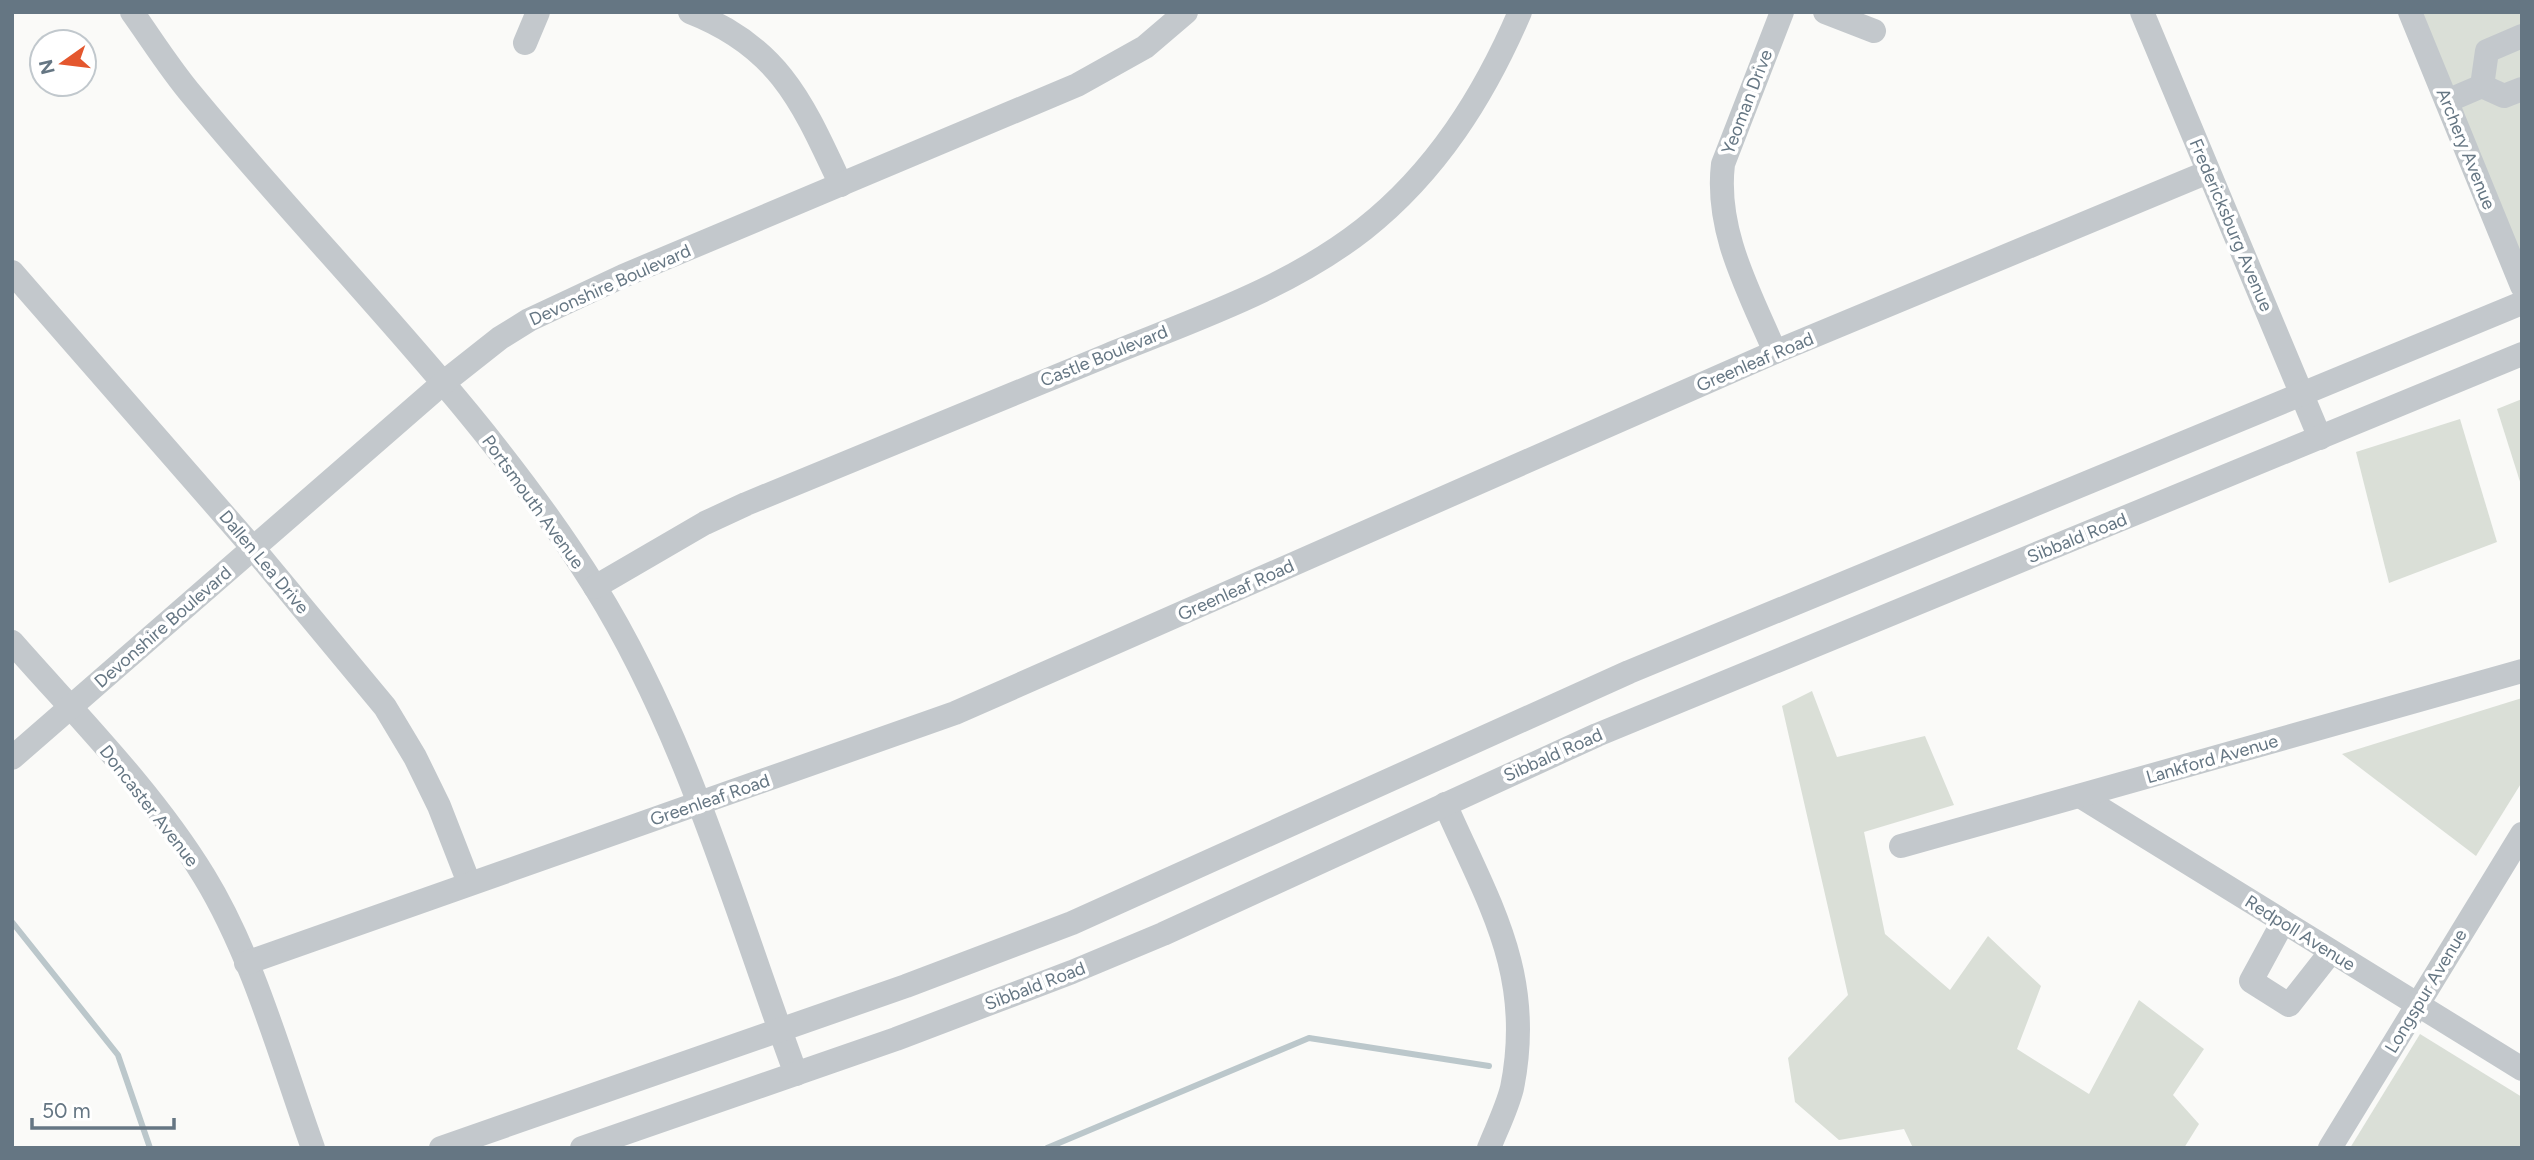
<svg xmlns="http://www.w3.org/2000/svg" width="2534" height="1160" viewBox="0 0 2534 1160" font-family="Figtree,sans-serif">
  <rect width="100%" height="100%" fill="#fafaf8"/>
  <g fill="#dadfd7">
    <path d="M2421,12H2522V256Z"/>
    <path d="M2522,399V488L2497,409Z"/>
    <path d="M2460,419L2497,542L2389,583L2356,452Z"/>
    <path d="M1812,691L1837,757L1925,736L1954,805L1864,832L1885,934L1950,990L1988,936L2041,986L2017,1049L2089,1094L2139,1000L2204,1049L2173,1095L2199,1124L2184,1148H1913L1904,1129L1839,1140L1795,1102L1788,1058L1848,995L1782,706Z"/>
    <path d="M2522,698V782L2476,856L2342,754Z"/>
    <path d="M2420,1034L2522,1097V1148H2350Z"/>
  </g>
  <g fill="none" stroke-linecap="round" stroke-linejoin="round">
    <g stroke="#bbc7cb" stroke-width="6">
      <path d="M12,922L118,1055L150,1148"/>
      <path d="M1047,1148L1309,1038L1489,1066"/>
    </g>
    <g stroke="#c3c8cc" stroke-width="24">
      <path d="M132,12C152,40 170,69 192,95C326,258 482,406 595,587C688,737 735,910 796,1074"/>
      <path d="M690,12C780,47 803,104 841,185"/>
      <path d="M1825,12L1874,31"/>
      <path d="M2142,12L2320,438"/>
      <path d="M2410,12L2522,286"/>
      <path d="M525,43L538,12"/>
      <path d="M2482,86L2504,96L2522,89"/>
      <path d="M2447,101L2482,86L2487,51L2522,36"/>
      <path d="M12,272L253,548L385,707L415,757L439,806L469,883"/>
      <path d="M1775,352C1749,291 1715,231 1723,164L1782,12"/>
      <path d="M595,587L705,523L746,504C867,454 988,405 1108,355C1196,319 1289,288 1364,229C1436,172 1484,96 1520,12"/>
      <path d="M12,642C78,717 152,791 204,876C253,956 281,1059 313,1148"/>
      <path d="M12,758L443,383L500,338L529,320L623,276L1077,85L1145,47L1186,12"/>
      <path d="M2080,796L2522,1069"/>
      <path d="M1445,804C1489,904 1535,974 1512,1088C1507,1108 1497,1128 1489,1148"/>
      <path d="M1901,846L2522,671"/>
      <path d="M2283,922L2251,981L2289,1005L2330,953"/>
      <path d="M246,963L955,713L1775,352L2208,172"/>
      <path d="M441,1148L906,986L1072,923L1629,672L2522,303"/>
      <path d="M582,1148L896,1039L1072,972L1163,934L1597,735L2522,354"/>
      <path d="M2330,1148L2522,834"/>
    </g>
  </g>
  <g text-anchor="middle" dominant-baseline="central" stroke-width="7" stroke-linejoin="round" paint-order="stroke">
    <g font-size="18" fill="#657683" stroke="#fff">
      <text transform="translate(1747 102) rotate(-69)">Yeoman Drive</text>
      <text transform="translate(2466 149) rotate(68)">Archery Avenue</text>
      <text transform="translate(2231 225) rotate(67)">Fredericksburg Avenue</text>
      <text transform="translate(610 285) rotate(-24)">Devonshire Boulevard</text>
      <text transform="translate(1104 356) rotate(-22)">Castle Boulevard</text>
      <text transform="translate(1755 362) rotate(-23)">Greenleaf Road</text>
      <text transform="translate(533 502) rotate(54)">Portsmouth Avenue</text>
      <text transform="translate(2077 538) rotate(-22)">Sibbald Road</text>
      <text transform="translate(264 562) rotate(50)">Dallen Lea Drive</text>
      <text transform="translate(1236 590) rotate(-24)">Greenleaf Road</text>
      <text transform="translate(163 627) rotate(-41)">Devonshire Boulevard</text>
      <text transform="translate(1553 755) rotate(-24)">Sibbald Road</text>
      <text transform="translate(2212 759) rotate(-16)">Lankford Avenue</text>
      <text transform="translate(710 800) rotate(-19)">Greenleaf Road</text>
      <text transform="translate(149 806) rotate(52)">Doncaster Avenue</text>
      <text transform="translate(2300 933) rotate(32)">Redpoll Avenue</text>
      <text transform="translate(1035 986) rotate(-21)">Sibbald Road</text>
      <text transform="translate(2426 991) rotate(-59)">Longspur Avenue</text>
    </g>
  </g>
  <rect width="2534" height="1160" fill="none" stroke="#657683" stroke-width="28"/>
  <g transform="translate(63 63) rotate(256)"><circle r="33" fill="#ffffff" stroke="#c1c8cd" stroke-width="2"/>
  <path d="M0-5L12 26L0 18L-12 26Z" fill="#e4572e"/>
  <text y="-10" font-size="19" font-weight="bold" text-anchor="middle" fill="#657683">N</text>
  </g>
  <path d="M32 1118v10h142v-10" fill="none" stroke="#657683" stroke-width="3.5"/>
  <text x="42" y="1118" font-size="21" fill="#657683" stroke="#ffffff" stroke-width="5" paint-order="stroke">50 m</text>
</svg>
